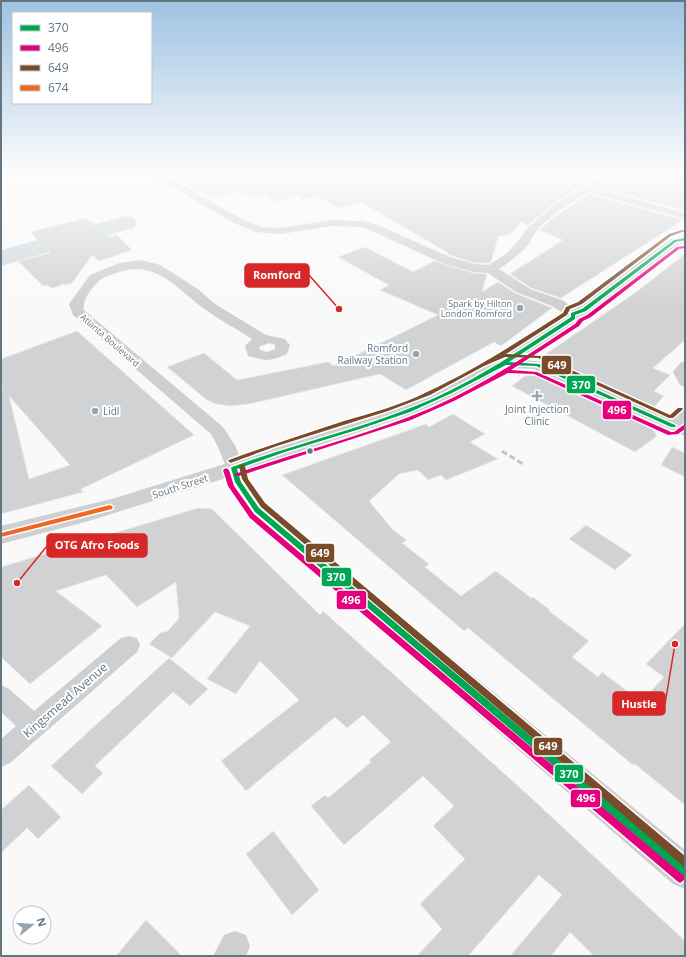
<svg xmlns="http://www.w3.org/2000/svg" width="686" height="957" viewBox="0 0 686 957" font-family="'Open Sans',sans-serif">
  <rect width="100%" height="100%" fill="#f9f9f9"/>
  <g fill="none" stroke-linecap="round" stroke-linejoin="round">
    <path fill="#ced6d9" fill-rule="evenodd" d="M125,216L133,218L137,223L133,228L1,266V250Z"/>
  </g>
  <g fill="#d0d2d3" stroke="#e8e8e8" fill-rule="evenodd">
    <path d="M168,174H541L576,189L556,202L528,225L520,222L511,234L498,237L491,262L489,263H474L447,254L448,253L361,202L339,208L316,196L304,200L296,195L275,202L266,193L252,198L240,191L214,199Z"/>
    <path d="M558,174H600L584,184Z"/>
    <path d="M616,174H685V211L599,187Z"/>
    <path d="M589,194L683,220L561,298L531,288L510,274L563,240L540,230L555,216Z"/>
    <path d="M86,218L110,237L117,235L132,250L99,261L92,255L72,283L64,285L62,283L60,286L51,288L48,285L43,286L18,261L50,253L30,232Z"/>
    <path d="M365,247L413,272L434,261L473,273L487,274L482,292L498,282L515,293L552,308L501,346L494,342L406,390L380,374L249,404L230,406L216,404L207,400L167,367L204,353L237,380L328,362L334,366L438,315L380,290L389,285L338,257Z"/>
    <path d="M685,254V340L653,368L670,375L654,391L664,396L652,409L554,366L546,354L635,293Z"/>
    <path d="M77,331L194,435L81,489L83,492L1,514V390H3L1,387V359ZM9,396L70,465L29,479Z"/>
    <path d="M544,375L648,421L657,436L635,452L512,386L525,376Z"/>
    <path d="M453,414L485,434L470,442L498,459L446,480L441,475L428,480L418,470L399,474L369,501L393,530L407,540L402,543L429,564L425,567L461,596L496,571L531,598L533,597L550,610L549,611L589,641L572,657L598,677L602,672L641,702L664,677L646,664L685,624V805L635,764L633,765L468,628L464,631L282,475L426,424L429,427Z"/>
    <path d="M672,447L685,453V477L661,465Z"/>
    <path d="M198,508L212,509L320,615L323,611L528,795L685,941V956H594L570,932L551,956H510L562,895L539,875L468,956H417L442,929L420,904L465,859L433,826L454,806L423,776L344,845L311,806L325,795L328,798L371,762L369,760L391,742L363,715L347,728L335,717L246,791L221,761L299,700L260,661L236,694L207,679L250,626L215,612L172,658L149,644L160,633L168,631L179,618L176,582L137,607L106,575L56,591L102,626L30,684L1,657V567Z"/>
    <path d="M586,525L632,555L615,570L569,539Z"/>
    <path d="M169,658L208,689L190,706L173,692L95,766L103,773L82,794L51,766Z"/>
    <path d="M29,785L61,817L38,839L27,828L1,853V810Z"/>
    <path d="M273,831L319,890L292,915L246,854Z"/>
    <path d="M146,920L182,956H116Z"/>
  </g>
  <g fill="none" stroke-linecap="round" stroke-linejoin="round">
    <path fill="#cecfd0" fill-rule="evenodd" d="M542,174H553L593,189L586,191Z"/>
    <g fill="#cecfd0" fill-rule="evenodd">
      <path d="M150,174H163L240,218L261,227L281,228L331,220L361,221L378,225L450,257L474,264L489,265L507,253L519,240L527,228L557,203L603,174H615L596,188L685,213V219L589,192C571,203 549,215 536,232C532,236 531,241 528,245C519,255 510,262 499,269L530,289L562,300L575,309L671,239L685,236V242L679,244L589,313L580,316L578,321L519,359L542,362L671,419L679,412L685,410V436L534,369L506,368L458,394L416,413L240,472L234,474L228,472L218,447L211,434L73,315L69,304L90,275L119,263L142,260L160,265L198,289L215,304L266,335L285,339L290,345L287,354C268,362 267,361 248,356L245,346L252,339C237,329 221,321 206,310C177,290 156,258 116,273C110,275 102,277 98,282C90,290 82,300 84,310L223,427L236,447L240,459L382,414L426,398L488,365L566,315L552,306L516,292L488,273L473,272L442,263L370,230L361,227L331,226L281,234L255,232L232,222ZM269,343L275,345V349L267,352L260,350L259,347Z"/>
      <path d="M685,361V387L680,385L673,372L680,363Z"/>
      <path d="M129,636L137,638L140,645L137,652L10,763L1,767V739L16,726L1,712V685L9,689L34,711L121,638Z"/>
      <path d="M235,931L246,935L250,946L246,956H213L224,935Z"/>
    </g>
    <path fill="#cecfd0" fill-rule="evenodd" d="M234,461L242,463L249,481L265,504L685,850V889L673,884L249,516L226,478L89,521L1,544V526L115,498Z"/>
    <path stroke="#c3c5c6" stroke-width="3" stroke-dasharray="6 3" stroke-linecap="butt" d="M502,451L523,464"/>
    <g stroke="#fff" stroke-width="3">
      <path id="bus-1" d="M685,238V240L676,242L586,311L575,315V319L509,362L539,364L675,425L676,426L675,427H671L536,366L506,365L452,393L410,412L360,429L285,452L237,469L241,482L259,508L685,866V877L682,875L255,512L235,482L231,468L232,467C297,443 366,428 430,400C480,378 525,347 571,317V313L582,309L674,240Z"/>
    </g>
    <g stroke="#fff" stroke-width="3">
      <g id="bus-2">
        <path d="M685,246V248L679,249L591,317L583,321L579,326L511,370L537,372L671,432H674L685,424V429L678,434L668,435L534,374L508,373L454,401L411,420L239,476H235L234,475L235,474C300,451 368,435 431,408C482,386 529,354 575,324L579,319L587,315L677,247Z"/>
        <path d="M226,468L229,470L234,486L254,514L683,875L685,878L683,881L680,883L677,881L250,518L228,486L223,470Z"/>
      </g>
    </g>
    <g stroke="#fff" stroke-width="3">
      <g id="bus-3">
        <path d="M682,230L685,231L671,236L582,304L570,309L567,315L506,354L541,356L670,415L678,408H682L683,409L682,410L673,418H669L538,358L505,357L484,366L430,395L388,411L277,446L233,462L231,463L228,461L229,460C267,446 305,434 344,421C372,413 401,405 427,392C475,370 519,341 563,313L566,307L578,302L669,234Z"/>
        <path d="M242,464L245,466L248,479L265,503L685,856V867L682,865L261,507L242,479L239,466Z"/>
      </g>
    </g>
    <g stroke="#fff" stroke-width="3">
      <path id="bus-4" d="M110,505L113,507L112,509L1,537V533Z"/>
    </g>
    <use href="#bus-1" fill="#00a651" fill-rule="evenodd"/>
    <use href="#bus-2" fill="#e5007d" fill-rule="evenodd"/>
    <use href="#bus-3" fill="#7a4b2a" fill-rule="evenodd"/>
    <use href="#bus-4" fill="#f26522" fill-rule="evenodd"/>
  </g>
  <linearGradient id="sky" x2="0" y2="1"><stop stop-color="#9dc2e2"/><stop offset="0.56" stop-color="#fcfcfc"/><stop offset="1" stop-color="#fcfcfc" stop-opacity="0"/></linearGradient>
  <rect width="686" height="308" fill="url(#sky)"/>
  <g fill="#99a4ac" stroke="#fff" stroke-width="1.5">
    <circle cx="520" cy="308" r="4"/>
    <circle cx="416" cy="354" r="4"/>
    <path d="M535 390h4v4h4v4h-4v4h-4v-4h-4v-4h4z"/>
    <circle cx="95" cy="411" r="4"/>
  </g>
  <circle fill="#657683" stroke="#fff" stroke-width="1.5" cx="310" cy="451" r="3.5"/>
  <g text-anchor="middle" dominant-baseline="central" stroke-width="4" stroke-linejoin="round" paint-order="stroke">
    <g font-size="9" fill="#657683" stroke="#fff" text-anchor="end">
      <text x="512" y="303">Spark by Hilton<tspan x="512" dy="10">London Romford</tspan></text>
    </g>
    <g font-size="9" fill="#657683" stroke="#fff">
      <text transform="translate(110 340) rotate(41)">Atlanta Boulevard</text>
    </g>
    <g font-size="10" fill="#657683" stroke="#fff" text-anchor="end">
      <text x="408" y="348">Romford<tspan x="408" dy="12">Railway Station</tspan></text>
      <text x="537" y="409" text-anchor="middle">Joint Injection<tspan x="537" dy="12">Clinic</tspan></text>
      <text x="103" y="411" text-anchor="start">Lidl</text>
    </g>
    <g font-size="10" fill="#657683" stroke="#fff">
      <text transform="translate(180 486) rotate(-18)">South Street</text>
    </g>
    <g font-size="12" fill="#657683" stroke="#fff">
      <text transform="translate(65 700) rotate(-41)">Kingsmead Avenue</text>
    </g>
  </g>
  <path fill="none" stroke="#d62828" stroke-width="1.5" d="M339 309L309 275M17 583L47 546M675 644L665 704"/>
  <g fill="#d62828" stroke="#fff" stroke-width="1.5">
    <circle cx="339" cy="309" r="4"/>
    <circle cx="17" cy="583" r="4"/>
    <circle cx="675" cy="644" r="4"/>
  </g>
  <g fill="#d62828" stroke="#d62828" stroke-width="1.5">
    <rect x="245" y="264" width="64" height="23" rx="4"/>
    <rect x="47" y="534" width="100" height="23" rx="4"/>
    <rect x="613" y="692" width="52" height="23" rx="4"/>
  </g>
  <g font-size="11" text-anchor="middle" font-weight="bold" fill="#fff">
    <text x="277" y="279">Romford</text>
    <text x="97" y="549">OTG Afro Foods</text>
    <text x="639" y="708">Hustle</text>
  </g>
  <g stroke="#fff" stroke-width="1.5">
    <rect x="541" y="355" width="31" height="20" rx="4" fill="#7a4b2a"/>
    <rect x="566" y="375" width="30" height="19" rx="4" fill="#00a651"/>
    <rect x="602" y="400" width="30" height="20" rx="4" fill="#e5007d"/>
    <rect x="305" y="543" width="30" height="20" rx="4" fill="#7a4b2a"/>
    <rect x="321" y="567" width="31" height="20" rx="4" fill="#00a651"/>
    <rect x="336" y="590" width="31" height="20" rx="4" fill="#e5007d"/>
    <rect x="533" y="737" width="30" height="19" rx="4" fill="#7a4b2a"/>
    <rect x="554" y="764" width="30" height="19" rx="4" fill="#00a651"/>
    <rect x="570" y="789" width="31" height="19" rx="4" fill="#e5007d"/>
  </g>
  <g font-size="11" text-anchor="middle" font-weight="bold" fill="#fff">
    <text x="557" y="369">649</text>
    <text x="581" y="389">370</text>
    <text x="617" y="414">496</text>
    <text x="320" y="557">649</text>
    <text x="336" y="581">370</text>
    <text x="351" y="604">496</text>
    <text x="548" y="750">649</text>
    <text x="569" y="778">370</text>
    <text x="586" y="802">496</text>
  </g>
  <rect width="686" height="957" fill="none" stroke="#657683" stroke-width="4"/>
  <rect x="12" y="12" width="140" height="92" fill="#ffffff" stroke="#c1c8cd"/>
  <rect x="20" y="25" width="20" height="6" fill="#00a651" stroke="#c1c8cd"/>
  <text x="48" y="32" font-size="12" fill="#657683">370</text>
  <rect x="20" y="45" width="20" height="6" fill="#e5007d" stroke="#c1c8cd"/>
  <text x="48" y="52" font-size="12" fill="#657683">496</text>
  <rect x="20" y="65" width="20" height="6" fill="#7a4b2a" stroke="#c1c8cd"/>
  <text x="48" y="72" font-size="12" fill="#657683">649</text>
  <rect x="20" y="85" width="20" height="6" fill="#f26522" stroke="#c1c8cd"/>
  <text x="48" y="92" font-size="12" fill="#657683">674</text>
  <g transform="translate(32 925) rotate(73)"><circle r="19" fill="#ffffff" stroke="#c1c8cd"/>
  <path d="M0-3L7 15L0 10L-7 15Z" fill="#99a4ac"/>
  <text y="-6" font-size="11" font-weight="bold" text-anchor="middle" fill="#657683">N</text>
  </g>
</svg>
